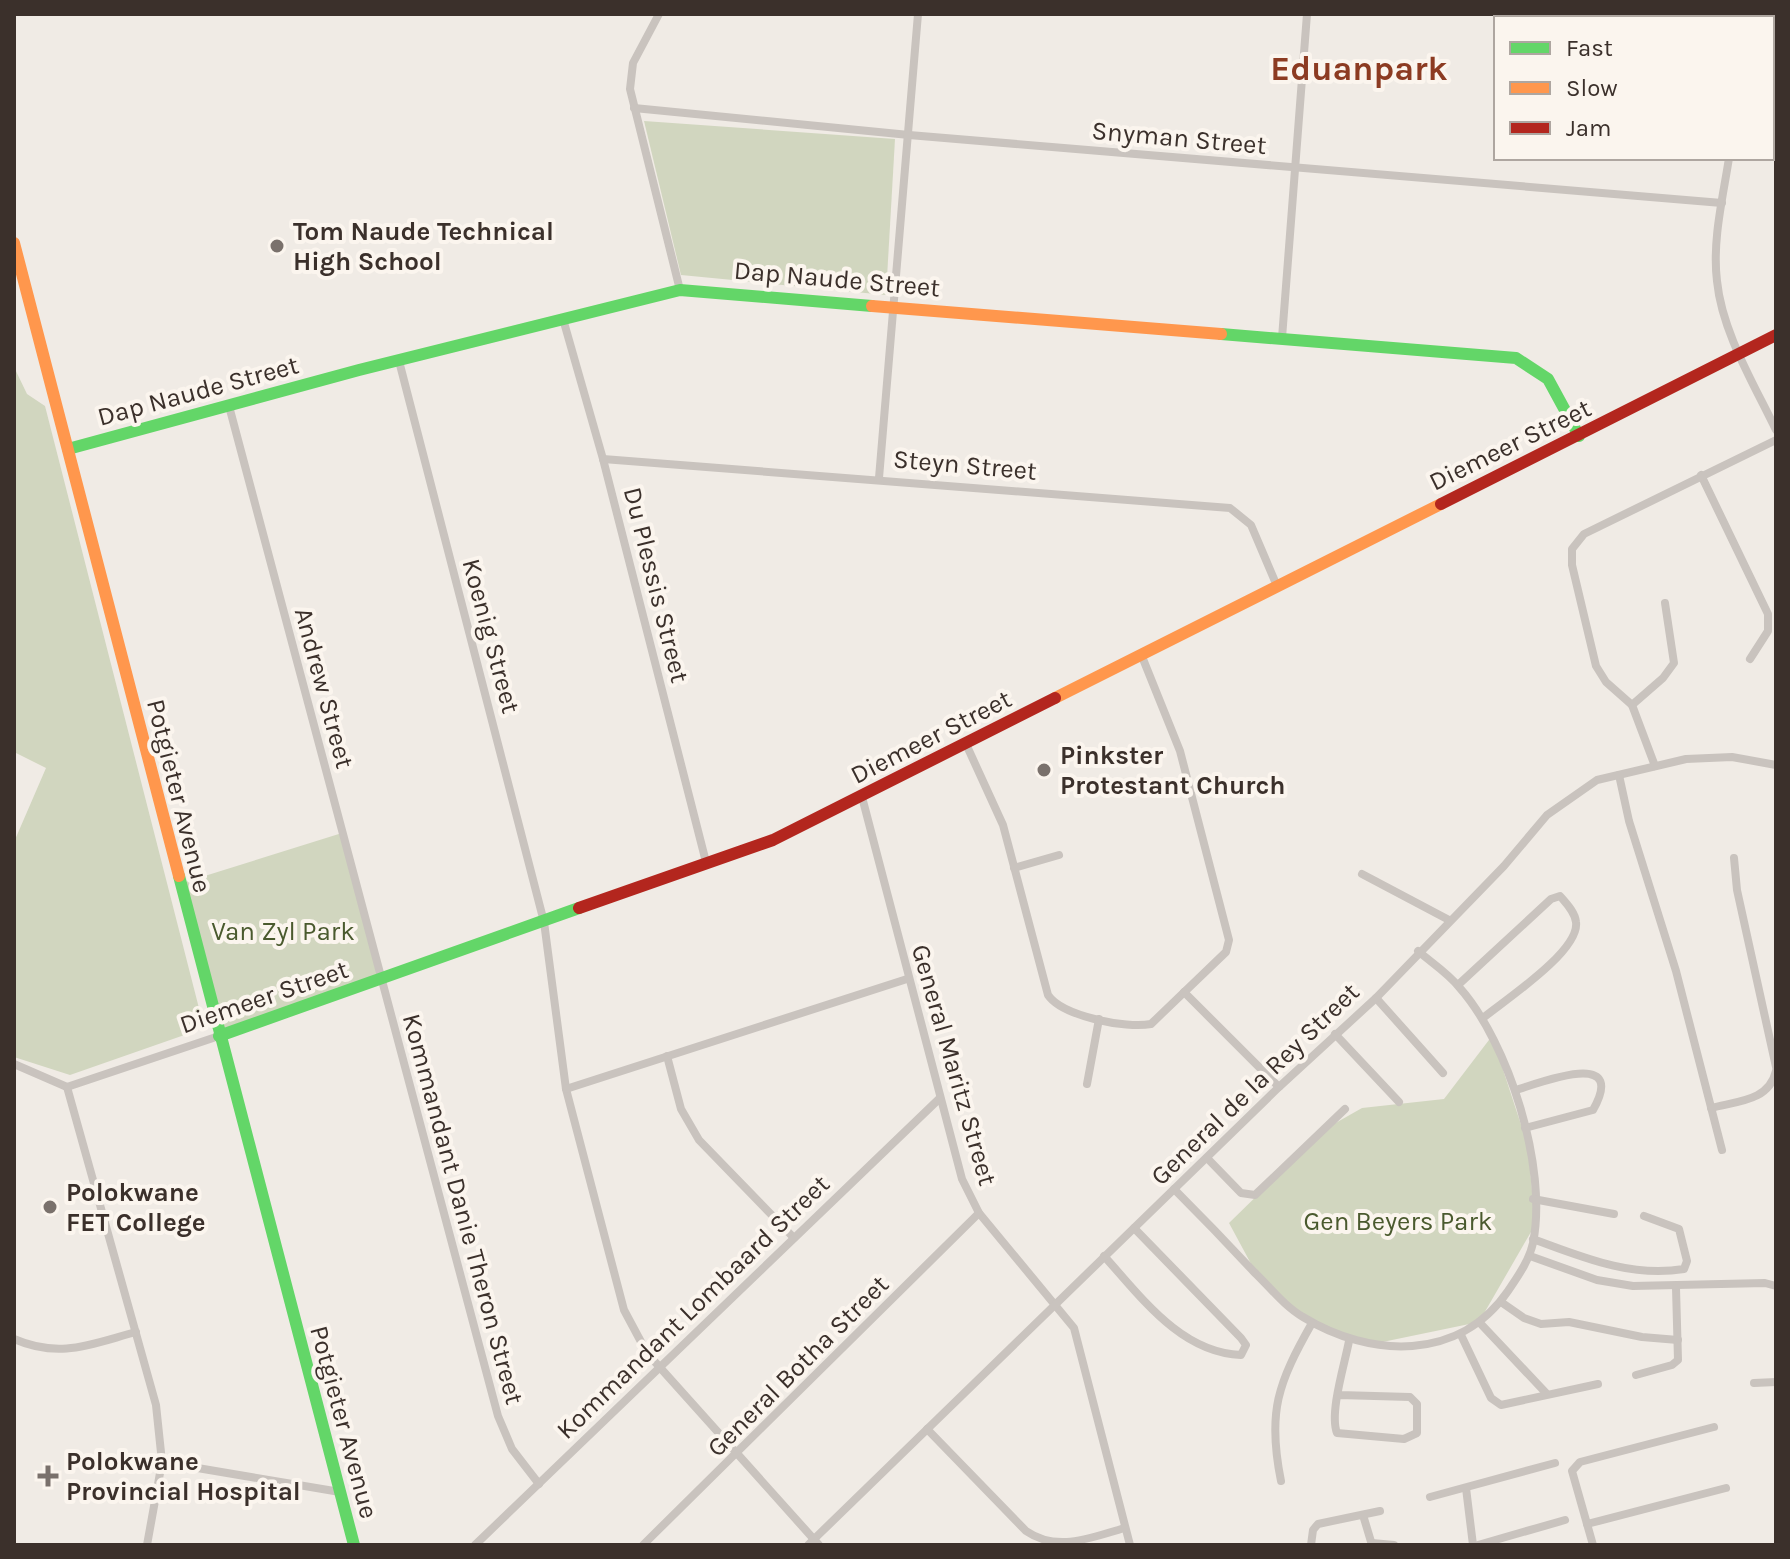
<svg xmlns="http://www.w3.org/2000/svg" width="1790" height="1559" viewBox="0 0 1790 1559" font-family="Karla,sans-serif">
  <rect width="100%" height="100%" fill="#f0ebe5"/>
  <g fill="#d1d6bf">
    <path d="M644,121L895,139L886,295L681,275Z"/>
    <path d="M14,367L27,394L45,406L201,1016L193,1032L70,1075L14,1057V842L46,768L14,752Z"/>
    <path d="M342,833L381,980L219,1036L179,884Z"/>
    <path d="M1492,1036L1528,1146L1535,1225L1479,1322L1368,1345L1300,1315L1256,1273L1229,1223L1325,1129L1362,1108L1444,1099Z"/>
  </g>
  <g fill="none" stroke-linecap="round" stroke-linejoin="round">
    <g stroke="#c9c3be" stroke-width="8">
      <path d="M659,14L633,63L630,89L680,290"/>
      <path d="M1559,14L1609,18"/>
      <path d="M1772,31H1776"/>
      <path d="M634,108L909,135L1722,203"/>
      <path d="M1729,158C1723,197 1712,241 1717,281C1722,332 1754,384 1776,430"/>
      <path d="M563,319L603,459L706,862"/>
      <path d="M1282,338L1307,14"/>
      <path d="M399,361L544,922L566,1089L624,1310L647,1353L819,1545"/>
      <path d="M229,406L498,1416L512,1449L539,1484"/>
      <path d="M603,459L1230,508L1251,525L1277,586"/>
      <path d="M1701,475L1768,614V631L1750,659"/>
      <path d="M879,478L918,14"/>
      <path d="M1632,705L1663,678L1674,663L1665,603"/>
      <path d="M966,744L1003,825L1048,995C1062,1016 1126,1029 1151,1024L1226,952L1229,940L1180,751L1141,654"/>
      <path d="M1655,766L1632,705L1606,682L1596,666L1572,565V549L1584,534L1776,440"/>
      <path d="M1619,775L1629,821L1676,971L1722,1150"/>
      <path d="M862,797L962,1179L979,1213L1074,1328L1130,1545"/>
      <path d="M1734,858L1737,890L1776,1067"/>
      <path d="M1014,868L1059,855"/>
      <path d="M1362,874L1449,920"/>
      <path d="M1458,985L1551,899L1560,896C1566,903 1575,912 1576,922C1580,951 1505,1000 1483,1018"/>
      <path d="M1184,992L1279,1087"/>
      <path d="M1376,998L1443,1073"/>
      <path d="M1335,1034L1399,1102"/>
      <path d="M667,1056L681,1109L699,1140L794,1238"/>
      <path d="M14,1064L67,1087"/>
      <path d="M1087,1084L1099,1019"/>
      <path d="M67,1087L156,1405L162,1462L147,1545"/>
      <path d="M67,1087L219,1036"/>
      <path d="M566,1089L907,979"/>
      <path d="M1516,1090C1542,1082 1628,1048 1593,1110L1525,1128"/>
      <path d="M1711,1108C1738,1101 1769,1101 1776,1071"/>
      <path d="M1207,1158L1241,1193L1255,1195L1345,1109"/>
      <path d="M1174,1189C1201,1216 1228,1244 1254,1272C1270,1287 1284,1306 1303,1317C1370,1358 1459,1362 1508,1291C1518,1276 1529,1261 1533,1243C1548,1168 1509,1043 1459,987C1448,973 1432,963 1418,951"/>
      <path d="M1533,1199L1614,1214"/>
      <path d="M1533,1239C1582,1257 1631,1278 1684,1269L1687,1261L1679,1229L1644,1216"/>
      <path d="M1104,1256C1141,1297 1181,1353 1241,1355L1246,1345L1241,1338L1134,1228"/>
      <path d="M1530,1256L1597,1280L1633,1286L1765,1283L1776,1286"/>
      <path d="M1501,1302L1524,1318L1541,1324L1569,1322L1642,1337L1678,1340"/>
      <path d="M1479,1322L1546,1393"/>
      <path d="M1461,1335L1491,1398L1501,1405L1598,1384"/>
      <path d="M14,1339C60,1359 91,1344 136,1332"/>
      <path d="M1636,1375L1672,1365L1678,1360L1676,1288"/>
      <path d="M1754,1383L1776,1382"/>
      <path d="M1339,1395L1410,1397L1417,1404V1433L1404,1439L1337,1433C1329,1413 1345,1363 1349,1341"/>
      <path d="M927,1429L1026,1531C1058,1553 1091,1537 1125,1528"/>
      <path d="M162,1462L340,1492"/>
      <path d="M1281,1481C1267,1412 1278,1383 1312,1323"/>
      <path d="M1466,1488L1473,1545"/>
      <path d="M1430,1497L1555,1463"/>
      <path d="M1363,1515L1372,1545"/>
      <path d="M1587,1524L1726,1488"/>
      <path d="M1372,1543L1394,1545"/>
      <path d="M475,1545L940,1098"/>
      <path d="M643,1545L979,1213"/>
      <path d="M808,1545L1279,1087L1376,998L1504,866L1547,815L1597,780L1686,759L1732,757L1776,765"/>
      <path d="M1311,1545L1313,1530L1318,1524L1380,1511"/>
      <path d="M1478,1545L1565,1520"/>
      <path d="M1593,1545L1572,1471L1580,1462L1714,1427"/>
    </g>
    <g stroke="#63d668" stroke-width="12">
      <path d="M1221,334L1516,358L1548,379L1579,436"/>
      <path d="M68,449L359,370L680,290L872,306"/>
      <path d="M179,876L354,1545"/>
      <path d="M219,1036L579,908"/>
    </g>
    <g stroke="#ff974d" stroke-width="12">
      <path d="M14,243L179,876"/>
      <path d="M872,306L1221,334"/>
      <path d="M1055,698L1441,504"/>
    </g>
    <g stroke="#b3261e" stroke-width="12">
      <path d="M1441,504L1776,335"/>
      <path d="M579,908L773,840L1055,698"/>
    </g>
  </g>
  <g fill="#7a716c" stroke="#fbf5ee" stroke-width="3">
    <circle cx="277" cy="246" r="8"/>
    <circle cx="1044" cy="770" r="8"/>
    <circle cx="50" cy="1207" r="8"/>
    <path d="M44 1464h8v8h8v8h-8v8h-8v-8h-8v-8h8z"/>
  </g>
  <g text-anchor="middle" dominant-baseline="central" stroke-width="8" stroke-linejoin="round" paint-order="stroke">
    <g font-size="26" fill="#3b302b" stroke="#fbf5ee">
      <text transform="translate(1179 138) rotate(5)">Snyman Street</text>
      <text transform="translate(837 279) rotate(5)">Dap Naude Street</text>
      <text transform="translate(198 391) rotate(-15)">Dap Naude Street</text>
      <text transform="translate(1510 445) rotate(-26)">Diemeer Street</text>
      <text transform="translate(965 465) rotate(5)">Steyn Street</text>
      <text transform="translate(656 585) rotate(76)">Du Plessis Street</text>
      <text transform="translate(491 636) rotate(75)">Koenig Street</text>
      <text transform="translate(324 688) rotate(75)">Andrew Street</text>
      <text transform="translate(931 737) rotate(-27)">Diemeer Street</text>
      <text transform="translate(179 796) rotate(76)">Potgieter Avenue</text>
      <text transform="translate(264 997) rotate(-19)">Diemeer Street</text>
      <text transform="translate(954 1065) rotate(74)">General Maritz Street</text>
      <text transform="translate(1255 1084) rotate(-44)">General de la Rey Street</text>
      <text transform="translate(463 1209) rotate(75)">Kommandant Danie Theron Street</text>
      <text transform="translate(693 1307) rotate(-44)">Kommandant Lombaard Street</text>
      <text transform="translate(798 1366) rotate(-45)">General Botha Street</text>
      <text transform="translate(344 1422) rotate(75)">Potgieter Avenue</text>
    </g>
    <g font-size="26" font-weight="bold" fill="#3b302b" stroke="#fbf5ee" text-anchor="start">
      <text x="293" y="231">Tom Naude Technical<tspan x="293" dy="30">High School</tspan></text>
      <text x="1060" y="755">Pinkster<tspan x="1060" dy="30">Protestant Church</tspan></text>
      <text x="66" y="1192">Polokwane<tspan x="66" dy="30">FET College</tspan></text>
      <text x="66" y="1461">Polokwane<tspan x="66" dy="30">Provincial Hospital</tspan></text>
    </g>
    <g font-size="26" fill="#4a5a2e" stroke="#fbf5ee">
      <text x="283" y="931">Van Zyl Park</text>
      <text x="1398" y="1221">Gen Beyers Park</text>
    </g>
    <g font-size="34" font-weight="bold" fill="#8c3b22" stroke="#fbf5ee">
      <text x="1359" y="69">Eduanpark</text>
    </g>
  </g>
  <rect width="1790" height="1559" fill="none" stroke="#3b302b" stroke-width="32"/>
  <rect x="1494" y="16" width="280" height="144" fill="#fbf5ee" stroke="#aea6a0" stroke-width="2"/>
  <rect x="1510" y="42" width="40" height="12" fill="#63d668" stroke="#aea6a0" stroke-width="2"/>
  <text x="1566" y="56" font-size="24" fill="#3b302b">Fast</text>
  <rect x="1510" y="82" width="40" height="12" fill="#ff974d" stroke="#aea6a0" stroke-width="2"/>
  <text x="1566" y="96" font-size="24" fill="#3b302b">Slow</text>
  <rect x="1510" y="122" width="40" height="12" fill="#b3261e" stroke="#aea6a0" stroke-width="2"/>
  <text x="1566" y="136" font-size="24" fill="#3b302b">Jam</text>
</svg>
